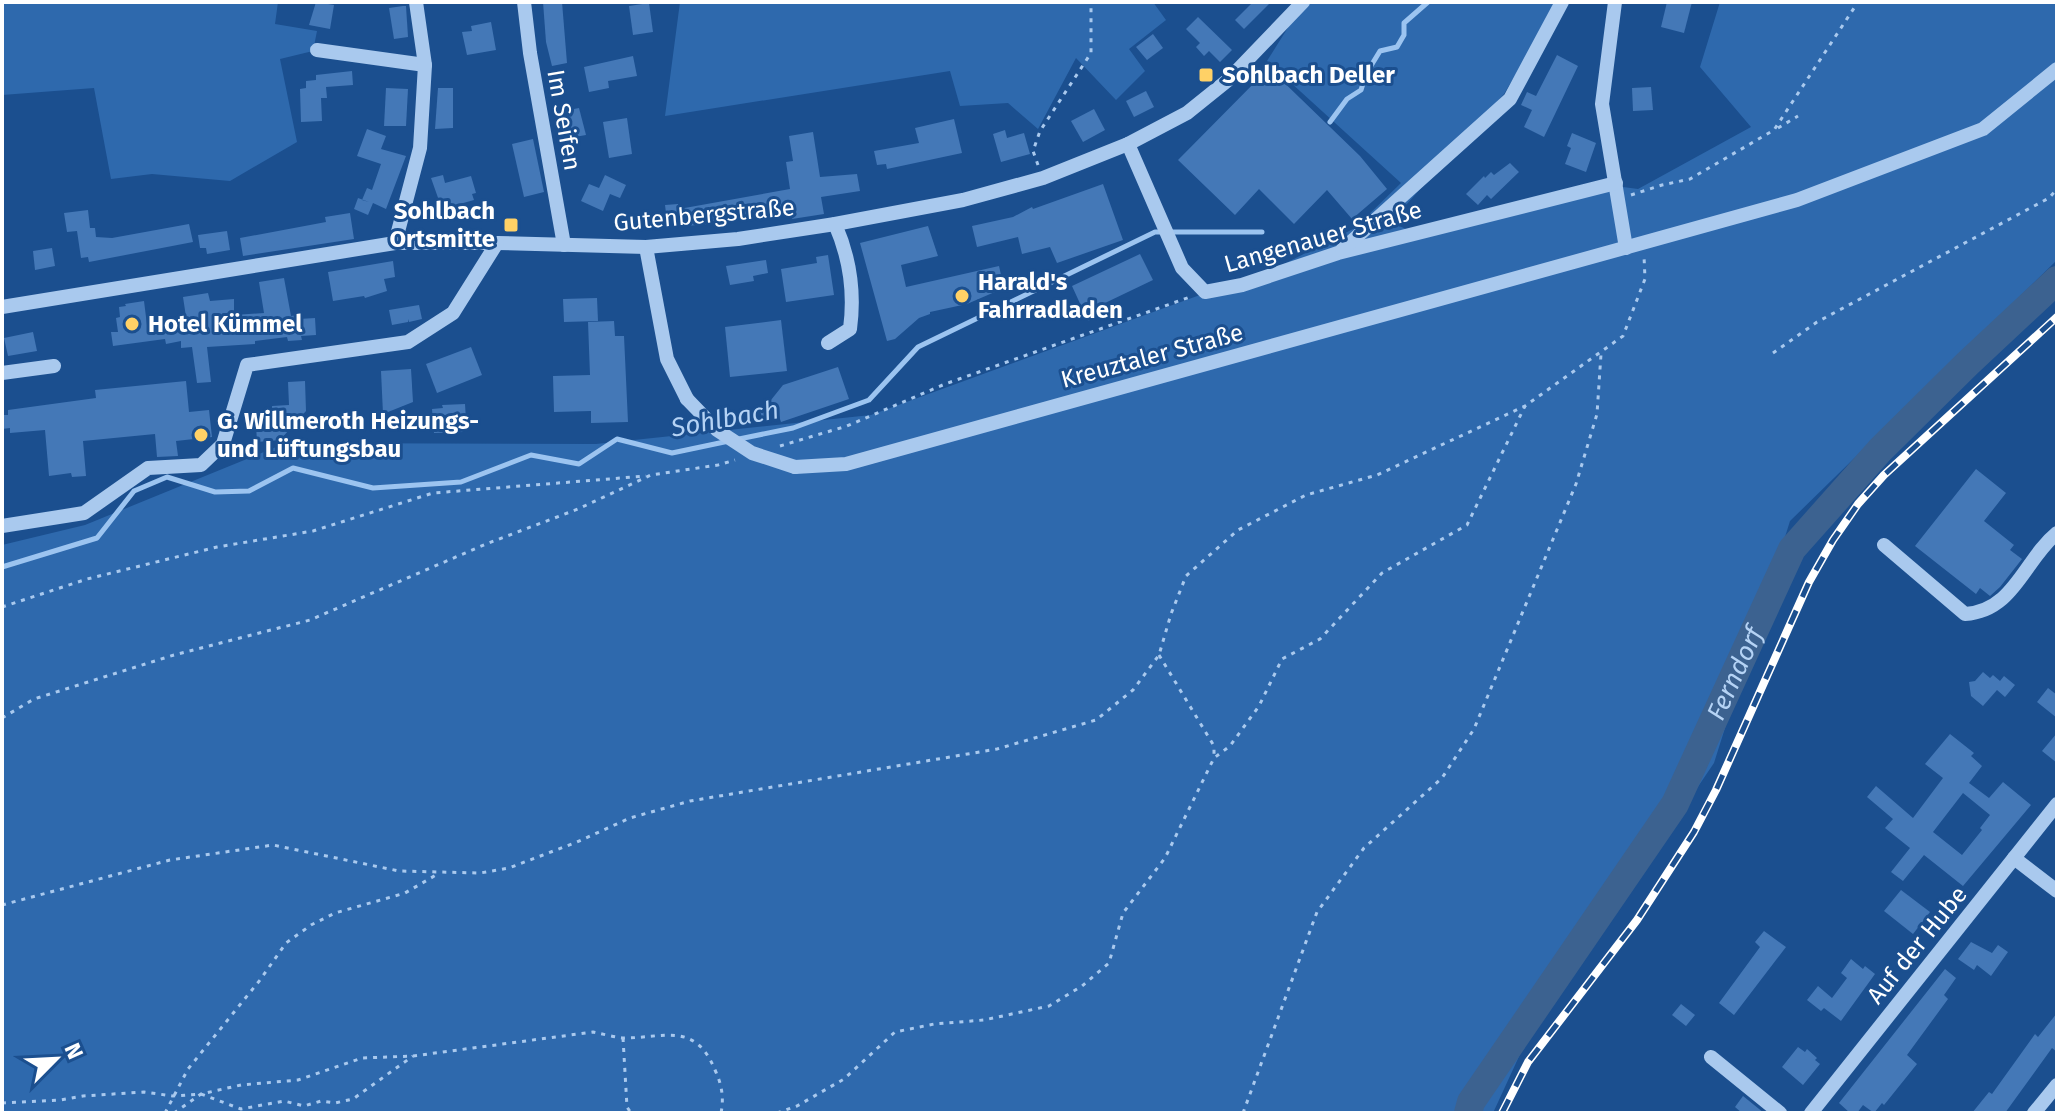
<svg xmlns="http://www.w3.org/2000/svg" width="2059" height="1115" viewBox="0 0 2059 1115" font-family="'Fira Sans',sans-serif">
  <rect width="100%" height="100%" fill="#1b4f8f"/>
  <g fill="#2e69ad">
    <path d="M2,2H278L275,24L317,31L313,51L280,59L297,142L230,181L152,174L111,179L94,88L2,95Z"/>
    <path d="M680,2H1153L1166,20L1129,49L1145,71L1116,100L1076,58L1038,129L1008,103L960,106L950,71L665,116Z"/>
    <path d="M1304,2H1559L1504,94L1391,222L1410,231L1601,184L1638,189L1751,127L1700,67L1720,2H2057V260L1790,521L1714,763L1527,1039L1493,1113H2V545L85,525L286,443L596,444L871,415L1282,265L1355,228L1401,183L1267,61Z"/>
  </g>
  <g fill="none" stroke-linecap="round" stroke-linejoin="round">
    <g stroke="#9cc4f0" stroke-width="5">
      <path d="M1330,122L1347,99L1361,90L1366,74L1380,51L1397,47L1404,35V23L1428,2"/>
      <path d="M739,439L793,428L869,400L918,347L1155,232H1262"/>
      <path d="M2,567L97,538L134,491L167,477L215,492L249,491L293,468L373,488L461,482L531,455L579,464L617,439L672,453L729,441"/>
    </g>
    <path stroke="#3c6290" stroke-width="28" id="s1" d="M1468,1113L1471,1102L1675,804L1792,549L1880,450L1967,364L2057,280"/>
  </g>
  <g fill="#4478b7" fill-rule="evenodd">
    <path d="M316,2L334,5L330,29L309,25Z"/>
    <path d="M543,2H562L567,63L552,66L546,42Z"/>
    <path d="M1253,2H1271L1244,29L1235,20Z"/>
    <path d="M1667,2H1692L1684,33L1661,27Z"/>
    <path d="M649,3L653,32L633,35L629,6Z"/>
    <path d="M403,6H406L408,37L394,39L389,8Z"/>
    <path d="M1198,17L1232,50L1220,62L1209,51L1204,56L1196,47L1200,43L1186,29Z"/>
    <path d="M491,22L496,50L467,55L462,32L472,31L471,26Z"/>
    <path d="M1153,34L1163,48L1147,60L1136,47Z"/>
    <path d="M1557,55L1578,66L1544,137L1524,127L1532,110L1521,105L1527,92L1536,96Z"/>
    <path d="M633,56L637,76L608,81L609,88L589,92L584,67Z"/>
    <path d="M1269,68L1360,156L1387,189L1352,219L1327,190L1294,224L1259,189L1235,215L1178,160Z"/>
    <path d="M352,71L353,85L326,87L327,98H321L322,121L301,122L300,89L306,88V81L316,80V75Z"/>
    <path d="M1651,87L1653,110L1633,111L1632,88Z"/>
    <path d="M386,88L408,89L406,126H384Z"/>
    <path d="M438,88H453V128L435,129Z"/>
    <path d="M1146,91L1154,107L1134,117L1126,101Z"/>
    <path d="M579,108L586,135L569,138L564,111Z"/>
    <path d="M1094,109L1105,130L1083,142L1071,121Z"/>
    <path d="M627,118L632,154L609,158L603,122Z"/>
    <path d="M954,119L962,153L887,169L886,164L877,165L874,151L919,143L915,128Z"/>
    <path d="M367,129L386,136L381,149L406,156L386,209L373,203L368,215L354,209L358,198L369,202L362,200L367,188L372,190L381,164L357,156Z"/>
    <path d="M1005,130L1007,138L1024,133L1030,154L1001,162L993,134Z"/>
    <path d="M813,132L820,177L857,174L860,191L821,197L824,214L792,219L791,211L711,224L659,228L658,214L666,213L665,205L678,204L679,209L790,189L786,162L793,161L789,136Z"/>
    <path d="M1572,133L1596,143L1586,172L1565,164L1571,148L1567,146Z"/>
    <path d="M533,139L544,192L524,197L512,144Z"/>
    <path d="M1510,163L1519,172L1491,199L1487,195L1478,205L1466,194L1484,176L1485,178L1491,172L1494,175Z"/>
    <path d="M443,175L445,183L471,176L476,193L472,194L474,200L442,209L431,178Z"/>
    <path d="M605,175L626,185L620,198L610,194L603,211L581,201L589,184L599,188Z"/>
    <path d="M1103,184L1123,240L1057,263L1050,247L1022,254L1018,237L977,247L972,226L1013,217L1032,207L1033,209Z"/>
    <path d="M88,210L90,228H95L96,237L112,238L189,224L193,242L89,262L88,257L81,258L77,231L67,232L64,213Z"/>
    <path d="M350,213L354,239L243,256L240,238L326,222L325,217Z"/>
    <path d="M928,226L938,256L901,265L906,287L999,266L1004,288L967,304L930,312V314L919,318L895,339L887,341L860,243Z"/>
    <path d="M227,231L230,250L207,254L206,248H200L198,235Z"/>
    <path d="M52,248L55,266L35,270L33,251Z"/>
    <path d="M1140,254L1153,280L1105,303L1109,312L1088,321L1072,286Z"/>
    <path d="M828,255L834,295L786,302L781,269L817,263L816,257Z"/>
    <path d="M766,260L768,273L753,276L754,281L730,285L726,266Z"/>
    <path d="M393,261L395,277L384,279L387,291L365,298L364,296L333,301L328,272Z"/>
    <path d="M284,278L291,316L298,315L299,319L315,318L316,335L301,336L302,340L288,341L287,337L255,341V344L207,347L211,382L197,383L192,347L181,348V341L166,344L165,339L113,346L111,332H118L116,318L120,317L119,307L126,306L125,304L144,301L147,325L177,321L176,317H186L183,297L208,293L210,301L234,299V315L264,313L259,282Z"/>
    <path d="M597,298L598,321L564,322L563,299Z"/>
    <path d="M419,305L422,319L409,322L408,319V322L392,325L389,310Z"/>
    <path d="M781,320L787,371L730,377L725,327Z"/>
    <path d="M614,321L615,336H624L628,422L591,423V411L554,412L553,376L590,375L588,322Z"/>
    <path d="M33,332L37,351L8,356L4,338Z"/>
    <path d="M471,347L482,375L437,393L426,364Z"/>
    <path d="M838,367L849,399L781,422L779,416L763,421L759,407L767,405L783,385Z"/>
    <path d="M411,369L413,402L383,414L381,371Z"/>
    <path d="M186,381L189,412L209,410L212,437L176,441L178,456L157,457L155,434L83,441L86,476L72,477L71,473L49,476L45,430L10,433V428L2,429V415H8V410L96,398L95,390Z"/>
    <path d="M305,381L306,411L280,440L257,442L256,425L273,423L272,406L289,405L288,382Z"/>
    <path d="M465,404L466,420H462L463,432L434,433L432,409L443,408L442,405Z"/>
    <path d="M1976,469L2006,493L1984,521L2014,545L2010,550L2022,559L2000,587L1990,596L1980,588L1976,594L1915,546Z"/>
    <path d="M1983,672L1990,678L1993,675L2000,681L2004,676L2015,685L2005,697L1997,690L1983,706L1971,696L1969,682L1975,681Z"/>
    <path d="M2048,688L2057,695V718L2037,702Z"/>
    <path d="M2057,733V763L2042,751Z"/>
    <path d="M1950,734L1974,753L1971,756L1982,766L1969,783L1989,798L2003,782L2031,805L1963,886L1924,855L1903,881L1891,872L1910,848L1885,828L1893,819L1867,797L1876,786L1913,818L1943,778L1925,764ZM1963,793L1990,815L1980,828L1982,830L1962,855L1933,832Z"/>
    <path d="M1901,890L1930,912L1913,934L1884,911Z"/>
    <path d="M1764,931L1786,947L1734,1015L1719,1003L1760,947L1755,942Z"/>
    <path d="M1971,942L1992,953L1998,945L2008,952L1991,976L1977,965L1974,970L1958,959Z"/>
    <path d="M1851,959L1863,969L1865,966L1875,974L1841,1021L1824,1008L1821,1011L1807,1000L1818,986L1832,998L1847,978L1841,973Z"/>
    <path d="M1945,969L1956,978L1944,995L1948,999L1907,1055L1917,1064L1884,1105L1882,1103L1874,1113L1863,1105L1857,1113H1850L1839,1103Z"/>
    <path d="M1681,1004L1695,1015L1686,1026L1672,1015Z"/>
    <path d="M2057,1013V1052L2052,1048L2005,1113H1972L1989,1092L1992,1094L2035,1034L2038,1037Z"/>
    <path d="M1798,1047L1805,1052L1807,1049L1817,1058L1815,1060L1820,1064L1803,1085L1782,1067Z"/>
    <path d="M1743,1096L1764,1113H1742L1735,1107Z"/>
  </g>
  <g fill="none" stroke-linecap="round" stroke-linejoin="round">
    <g stroke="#a9c9ee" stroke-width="3" stroke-dasharray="4 6" stroke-linecap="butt">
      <path d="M1778,128L1798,116"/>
      <path d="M1038,165L1033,151L1040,131L1091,53V2"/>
      <path d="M1631,195L1662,185L1690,179L1774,130L1858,2"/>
      <path d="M1773,353L1817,322L2049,198L2057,189"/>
      <path d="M780,446L847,426L945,384L1190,297"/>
      <path d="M2,607L87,579L217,547L313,531L433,493L646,476"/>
      <path d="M1159,655L1214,746V758"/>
      <path d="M2,718L34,699L174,655L310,620L486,544L578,509L651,475L718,465L735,460"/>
      <path d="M2,905L170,860L273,845L399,871L480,873L509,868L577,842L630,818L690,801L997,749L1096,720L1133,690L1159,655L1171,614L1186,576L1238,530L1306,495L1377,475L1525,406L1623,336L1645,279L1644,256"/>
      <path d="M623,1038L627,1107L631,1113"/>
      <path d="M2,1103L60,1100L83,1096L144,1092L173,1096L201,1094L241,1109L284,1101L304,1106L321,1101L335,1103L353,1099L413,1056"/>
      <path d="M165,1113L188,1069L260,980L286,943L311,925L335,913L405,893L436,875"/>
      <path d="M174,1113L201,1094L241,1085L298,1080L362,1058L413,1056L593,1032C603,1034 614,1037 624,1038C664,1038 695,1021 715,1070C722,1085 724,1098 721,1113"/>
      <path d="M777,1113L797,1106L844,1079L895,1032L934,1024L984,1020L1049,1006L1082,986L1109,963L1123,913L1165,858L1214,758L1230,746L1259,706L1282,659L1320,639L1382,573L1467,525L1525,406"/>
      <path d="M1243,1113L1317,912L1364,848L1442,778L1474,729L1576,484L1597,414L1601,354"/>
    </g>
    <g stroke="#a9c9ee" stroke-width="14">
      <path d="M524,2L530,53L564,245"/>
      <path d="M1615,2L1602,104L1626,248"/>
      <path d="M317,50L425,65"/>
      <path d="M1128,144L1182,268L1205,292L1242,285L1338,253L1616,183"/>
      <path d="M395,243L420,148L425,65L416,2"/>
      <path d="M646,247L667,359L687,399"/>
      <path d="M1342,250L1510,99L1562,2"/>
      <path d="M2,307L395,243H497L646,247L738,239L835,224L963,200L1043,178L1128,144L1187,113L1228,80L1303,2"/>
      <path d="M828,343L850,329C855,292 850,258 835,224"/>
      <path d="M2,373L54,366"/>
      <path d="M795,467L846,464L1797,200L1983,129L2057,69"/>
      <path d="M2,526L84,513L148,468L201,465L223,444L247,365L408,342L453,313L497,243"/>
      <path d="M1884,545L1965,614C2014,611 2024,560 2057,533"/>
      <path d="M2014,858L2057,891"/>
      <path d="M1711,1057L1780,1113"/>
      <path d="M1811,1113L2057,804"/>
      <path d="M2034,1113L2057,1085"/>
    </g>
    <g stroke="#fff" stroke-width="8">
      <path id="rail" d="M1502,1113L1528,1062L1637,920L1694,832L1716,790L1809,582L1833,540L1858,504L1884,475L2057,317"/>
    </g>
    <use href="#rail" stroke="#1b4f8f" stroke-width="5" stroke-dasharray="15" stroke-linecap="butt"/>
    <path stroke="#a9c9ee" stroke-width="14" d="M687,399L717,430L752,453L795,467"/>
  </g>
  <g fill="#ffd166" stroke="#1b4f8f" stroke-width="3">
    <rect x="1198" y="67" width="16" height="16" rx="4"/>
    <rect x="503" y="217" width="16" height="16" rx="4"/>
    <circle cx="962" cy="296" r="8"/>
    <circle cx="132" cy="324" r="8"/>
    <circle cx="201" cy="435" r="8"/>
  </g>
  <g text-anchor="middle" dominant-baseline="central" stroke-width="6" stroke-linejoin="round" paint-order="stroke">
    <g font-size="24" font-weight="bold" fill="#fff" stroke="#1b4f8f" text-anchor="start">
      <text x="1222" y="75">Sohlbach Deller</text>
      <text x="495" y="211" text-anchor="end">Sohlbach<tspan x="495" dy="28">Ortsmitte</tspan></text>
      <text x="978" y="282">Harald's<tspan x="978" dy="28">Fahrradladen</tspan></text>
      <text x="148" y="324">Hotel Kümmel</text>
      <text x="217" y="421">G. Willmeroth Heizungs-<tspan x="217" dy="28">und Lüftungsbau</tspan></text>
    </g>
    <g font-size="24" fill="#fff" stroke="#1b4f8f">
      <text transform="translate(564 120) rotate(80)">Im Seifen</text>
      <text transform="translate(704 215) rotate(-5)">Gutenbergstraße</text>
      <text transform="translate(1323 237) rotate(-16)">Langenauer Straße</text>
      <text transform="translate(1152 356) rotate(-15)">Kreuztaler Straße</text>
      <text transform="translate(1917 945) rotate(-51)">Auf der Hube</text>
    </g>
    <g font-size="26" font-style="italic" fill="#b5d3f5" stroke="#1b4f8f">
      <text transform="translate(725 419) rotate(-10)">Sohlbach</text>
      <text stroke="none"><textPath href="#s1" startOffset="516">Ferndorf</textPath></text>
    </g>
  </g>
  <rect width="2059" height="1115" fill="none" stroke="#ffffff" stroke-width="8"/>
  <g transform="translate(56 1059) rotate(66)" stroke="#1b4f8f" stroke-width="6" paint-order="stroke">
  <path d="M0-6L14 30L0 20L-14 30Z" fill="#ffffff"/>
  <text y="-12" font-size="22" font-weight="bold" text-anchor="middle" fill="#ffffff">N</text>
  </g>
</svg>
